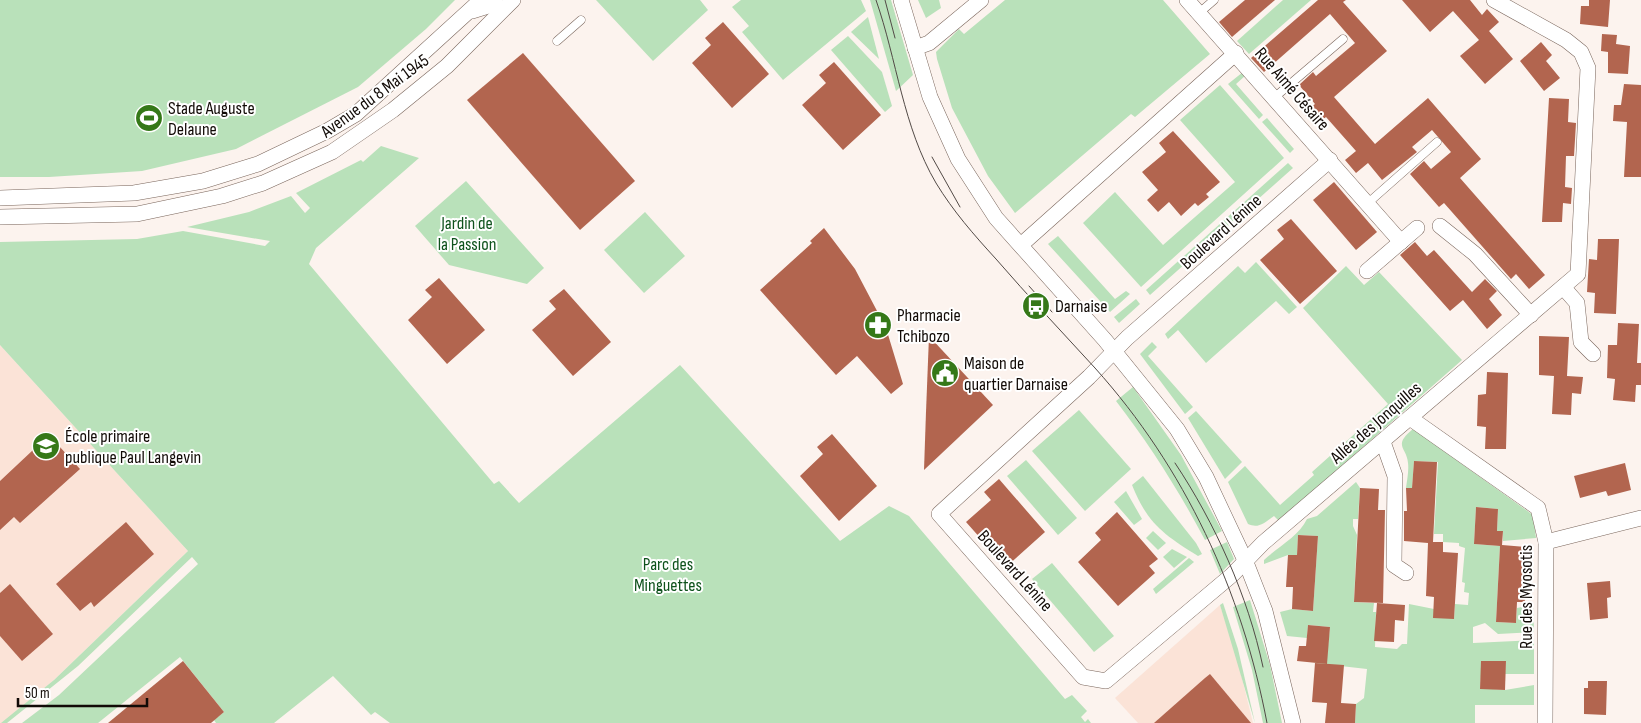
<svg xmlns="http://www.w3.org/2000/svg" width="1641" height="723" viewBox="0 0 1641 723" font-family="'Sofia Sans Condensed',sans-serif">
  <rect width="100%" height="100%" fill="#fcf3ee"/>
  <g fill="#fbe3d7">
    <path d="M0,345L188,551L54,680L4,723H0Z"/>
    <path d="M1220,605L1236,654L1253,723H1138L1115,698Z"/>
  </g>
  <g fill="#b9e1ba">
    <path d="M0,0H455L426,29L358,87L236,149L142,171L49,177H0Z"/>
    <path d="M596,0H700L708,10L653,61Z"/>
    <path d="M741,0H861L866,11L783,80L742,32L749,26L732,7Z"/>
    <path d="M870,0H891L913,75L896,91Z"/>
    <path d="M918,0H939L941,8L926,18Z"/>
    <path d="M1005,0H1163L1210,54L1135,117L1131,114L1015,213L988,176L952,108L937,59L936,52L959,29L964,34Z"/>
    <path d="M1283,0H1311L1249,54L1237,41Z"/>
    <path d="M868,17L879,59L851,32Z"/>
    <path d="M848,36L882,72L892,106L885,112L831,50Z"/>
    <path d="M1243,72L1246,75L1236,84L1263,115L1259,119L1228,84Z"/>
    <path d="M1220,85L1284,158L1141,287L1083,223L1115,192L1163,245L1235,182L1180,120Z"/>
    <path d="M1267,118L1294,149L1290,153L1262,122Z"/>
    <path d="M381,146L419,158L316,248L309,264L494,484L499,481L519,503L680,365L840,541L889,506L909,516L1065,699L1072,695L1087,711L1081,717L1085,722L1088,719L1091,723H390L375,712L371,715L333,676L274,723H216L214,720L224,712L180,657L98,723H22L59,695L198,564L192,557L78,666L7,723H1L54,680L188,551L0,345V242L137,239L183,231L265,246L270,241L187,227L249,212L291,196L305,213L310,208L296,193L361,160L363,162Z"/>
    <path d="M1288,163L1293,168L1150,295L1146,290Z"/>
    <path d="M466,181L544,268L527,284L449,265L415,226Z"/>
    <path d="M645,212L685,256L644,293L604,250Z"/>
    <path d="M1058,236L1115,299L1126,291L1130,294L1110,312L1048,244Z"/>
    <path d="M1256,262L1297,307L1289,314L1276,301L1206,363L1178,330L1168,339L1165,334L1238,266L1245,273Z"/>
    <path d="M1346,266L1364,285L1379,272L1462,360L1279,521L1274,516C1265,522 1259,529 1248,524L1228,482L1245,466L1280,505L1314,475L1312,472L1388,404L1303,308Z"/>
    <path d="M1136,299L1140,304L1119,323L1114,317Z"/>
    <path d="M1152,342L1157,347L1148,356L1193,407L1185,414L1140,354Z"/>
    <path d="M1133,387L1181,455L1222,531L1205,540C1179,491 1150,445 1116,401Z"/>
    <path d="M1079,410L1131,469L1085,511L1032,451Z"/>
    <path d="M1196,411L1242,462L1225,479L1188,418Z"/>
    <path d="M1413,429L1533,515L1536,538L1503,541V531H1497L1498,509L1476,507L1474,544L1500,546L1496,622L1516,623L1517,608L1533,605L1534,632L1498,634L1485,623L1473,627V643L1534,640V674H1505L1506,661H1482L1480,688L1505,690L1534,685V705H1475V723H1355L1356,704L1364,698L1367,669L1314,663L1327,655L1330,627L1308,625L1307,638L1287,636L1280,612L1292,609L1313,611L1318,536L1298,535L1297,555H1288L1264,564V560C1279,546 1299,536 1307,519L1317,516L1356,482L1360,488L1358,519H1353V526L1357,535L1354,602L1374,603L1373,612H1376L1375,647L1397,649L1402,644H1407L1409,604L1434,609L1454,619L1455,604L1468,605L1469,593L1464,592L1465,583L1462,582L1465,548L1459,546V543L1443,542V534H1434L1438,462L1414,461L1412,488H1406C1407,480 1409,471 1408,463C1407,447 1392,446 1413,429Z"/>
    <path d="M1026,460L1077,518L1058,535L1007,476Z"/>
    <path d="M1143,476L1196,543L1202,554L1198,556C1164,535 1147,523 1132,485Z"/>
    <path d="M1126,491L1142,519L1134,525L1114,502Z"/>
    <path d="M1153,531L1166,543L1158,550L1146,538Z"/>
    <path d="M1227,542L1234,559L1220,574L1210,550Z"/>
    <path d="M1172,549L1187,557L1174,568L1163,557Z"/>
    <path d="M1189,558L1194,562L1156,594L1153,589Z"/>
    <path d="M1052,563L1114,636L1094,652L1032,579Z"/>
    <path d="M1250,600L1270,665L1282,723H1263L1252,670L1233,607Z"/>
    <path d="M1223,603L1238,649L1255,723L1220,605Z"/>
  </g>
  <g fill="#b2654f">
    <path d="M1245,0H1275L1232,37L1219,22Z"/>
    <path d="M1318,0H1346L1343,2L1387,51L1334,97L1375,144L1428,98L1481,159L1460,178L1545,275L1529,289L1516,274L1511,279L1444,203L1439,207L1410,174L1424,161L1431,169L1451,152L1432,130L1412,147L1417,152L1382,180L1368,163L1356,173L1345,160L1356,151L1326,117L1315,126L1304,113L1315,104L1299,85L1313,72L1316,76L1355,43L1330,14L1264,72L1251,58Z"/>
    <path d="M1402,0H1470L1482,15L1487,9L1499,22L1489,31L1513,59L1485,84L1460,56L1479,40L1453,11L1430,32Z"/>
    <path d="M1589,0H1610L1608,27L1580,24L1581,6H1589Z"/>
    <path d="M723,22L769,74L732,108L692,63L711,45L705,38Z"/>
    <path d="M1602,34L1617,35L1616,44L1630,46L1628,74L1608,73V52L1601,51Z"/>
    <path d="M1541,42L1552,55L1546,61L1560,78L1544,91L1520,61Z"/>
    <path d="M523,53L635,181L580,230L467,100Z"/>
    <path d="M834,62L881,115L843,150L802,105L826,83L819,75Z"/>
    <path d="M1624,84L1641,85V177H1624L1627,122L1613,121L1614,105H1621Z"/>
    <path d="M1549,98L1569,99L1568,122L1576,123L1574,156H1566L1565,187L1572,188L1571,204L1563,203L1562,222H1542Z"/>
    <path d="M1173,131L1220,182L1206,194L1209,197L1198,206L1195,203L1181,216L1169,202L1158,212L1147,200L1158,190L1142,172L1166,152L1159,143Z"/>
    <path d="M1334,182L1377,232L1356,250L1313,200Z"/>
    <path d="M1291,219L1337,271L1300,304L1260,260L1284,239L1277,230Z"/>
    <path d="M824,228L855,269L886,328L903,384L891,394L857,356L836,375L760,290L812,243L810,241Z"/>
    <path d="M1598,239H1619L1616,314L1594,313L1595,293L1587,292L1589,259L1597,260Z"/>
    <path d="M1415,242L1427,256L1434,250L1472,292L1485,279L1497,291L1489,299L1502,315L1487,329L1463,300L1450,311L1400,255Z"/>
    <path d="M439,278L485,330L447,364L408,320L432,297L425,290Z"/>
    <path d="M564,289L611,342L573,376L532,330L556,309L549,301Z"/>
    <path d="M1618,323L1639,324L1637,363H1641V385H1636L1635,402L1613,400L1615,379L1607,378L1608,345H1617Z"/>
    <path d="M929,336L993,405L924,470L926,412Z"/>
    <path d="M1539,336L1569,337L1567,376L1583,377L1581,394L1572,393L1571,415L1552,414L1554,376L1539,375Z"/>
    <path d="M1487,372L1508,373L1506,449H1485L1486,427L1477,426L1478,395L1486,394Z"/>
    <path d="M832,434L877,486L839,521L800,476L823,454L817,447Z"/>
    <path d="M49,435L80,469L20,523L14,517L0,530V481Z"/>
    <path d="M1414,461L1437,462L1433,542H1443V552L1458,553L1454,619L1433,618L1434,597L1426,596L1428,543L1404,541V511H1407L1406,488H1412Z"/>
    <path d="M1625,463L1631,490L1608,496L1606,491L1580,498L1574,476Z"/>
    <path d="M999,479L1045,532L1006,567L966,522L991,500L984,492Z"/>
    <path d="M1360,488L1379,489L1378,510H1385L1383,603L1354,602Z"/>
    <path d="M1476,507L1498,509L1497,531H1503L1502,545L1527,547L1525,602H1517L1516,623L1496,622L1500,546L1474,544Z"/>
    <path d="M1117,512L1158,559L1149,566L1155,573L1118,606L1078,562L1101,540L1095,533Z"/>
    <path d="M126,522L154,554L94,607L91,602L80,611L56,584Z"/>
    <path d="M1298,535L1318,536L1313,611L1292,609L1293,587H1286L1288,555H1297Z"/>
    <path d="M1610,581L1611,597L1607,598L1608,618L1590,620L1587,583Z"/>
    <path d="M10,584L53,634L22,661L0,636V593Z"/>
    <path d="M1377,603L1405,605L1404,621L1395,620L1394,642L1374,641Z"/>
    <path d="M1308,625L1330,627L1327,664L1297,661L1299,646H1306Z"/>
    <path d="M183,661L224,712L211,723H108Z"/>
    <path d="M1481,661H1506L1505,690L1480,689Z"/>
    <path d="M1315,663L1344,665L1341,703L1356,704L1355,723H1325L1327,703L1312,702Z"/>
    <path d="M1210,674L1251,723H1154L1205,678Z"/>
    <path d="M1588,681H1607L1606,715L1584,714V688H1588Z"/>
  </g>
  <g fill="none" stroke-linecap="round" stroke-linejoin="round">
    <g stroke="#7a665c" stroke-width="9">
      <g id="lane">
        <path d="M1199,13L1214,0"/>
        <path d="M557,41L581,20"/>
        <path d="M1275,97L1343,39"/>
        <path d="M1368,203L1437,142"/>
      </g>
    </g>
    <g stroke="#7a665c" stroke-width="16">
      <g id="street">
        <path d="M901,0L930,97L958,159L996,218L1105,340L1177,429L1206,477L1245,560L1265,611L1293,723"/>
        <path d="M1187,0L1401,242"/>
        <path d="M472,11L488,6L495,0"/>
        <path d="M915,48L929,43L981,0"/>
        <path d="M1330,160L1127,338L1089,377L939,514L1083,677L1106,681L1232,575L1263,543L1578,274L1588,68L1581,52L1566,40L1494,0"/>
        <path d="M0,198L134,193L203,181L258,164L327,131L356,114L481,0"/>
        <path d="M0,217L137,214L222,196L263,183L332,152L393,110L447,66L513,0"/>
        <path d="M1440,226L1475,254L1531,315"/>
        <path d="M1022,244L1236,53"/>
        <path d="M1367,271L1417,228"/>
        <path d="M1563,287L1577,303L1581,342L1593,354"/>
        <path d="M1410,418L1538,508L1546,542L1545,723"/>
        <path d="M1383,442L1395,476L1394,565L1406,573"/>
        <path d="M1546,542L1641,518"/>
      </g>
    </g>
    <use href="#lane" stroke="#fff" stroke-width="8"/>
    <use href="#street" stroke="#fff" stroke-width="15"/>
    <g stroke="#524a46" stroke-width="1">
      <path d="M876,0C897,60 903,127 936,183C953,211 974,235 996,259C1028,296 1062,332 1095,368C1185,468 1242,591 1267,723"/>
      <path d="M885,0L895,38"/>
      <path d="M932,157L960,207"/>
      <path d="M1029,286L1052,312"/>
      <path d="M1175,463C1215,523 1248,596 1263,667"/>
    </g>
  </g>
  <defs>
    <g id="stadium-disc" transform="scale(1.4375)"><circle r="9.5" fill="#357818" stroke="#fff"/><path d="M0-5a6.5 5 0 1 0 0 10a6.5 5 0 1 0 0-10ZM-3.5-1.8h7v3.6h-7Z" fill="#fff"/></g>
    <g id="bus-disc" transform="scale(1.4375)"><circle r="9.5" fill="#357818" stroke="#fff"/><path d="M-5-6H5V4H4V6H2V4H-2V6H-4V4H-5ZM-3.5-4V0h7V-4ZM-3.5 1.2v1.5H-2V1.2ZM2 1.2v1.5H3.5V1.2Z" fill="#fff"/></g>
    <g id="pharmacy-disc" transform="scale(1.4375)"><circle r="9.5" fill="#357818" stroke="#fff"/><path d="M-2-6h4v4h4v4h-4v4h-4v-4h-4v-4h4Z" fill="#fff"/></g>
    <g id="civic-disc" transform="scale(1.4375)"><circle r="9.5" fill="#357818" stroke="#fff"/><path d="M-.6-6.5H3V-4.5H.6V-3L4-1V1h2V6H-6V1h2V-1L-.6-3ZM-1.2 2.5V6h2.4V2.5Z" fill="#fff"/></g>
    <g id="school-disc" transform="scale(1.4375)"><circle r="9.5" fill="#357818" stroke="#fff"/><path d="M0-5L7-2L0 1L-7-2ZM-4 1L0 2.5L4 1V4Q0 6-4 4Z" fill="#fff"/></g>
  </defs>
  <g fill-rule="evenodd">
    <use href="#stadium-disc" x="149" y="118"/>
    <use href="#bus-disc" x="1036" y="306"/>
    <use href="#pharmacy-disc" x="878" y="325"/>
    <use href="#civic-disc" x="945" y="373"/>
    <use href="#school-disc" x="46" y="446"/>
  </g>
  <g text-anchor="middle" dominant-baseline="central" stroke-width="4" stroke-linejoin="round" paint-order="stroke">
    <g font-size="18" fill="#110a06" stroke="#fff">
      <text transform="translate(1292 89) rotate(49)">Rue Aimé Césaire</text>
      <text transform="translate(375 96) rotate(-36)">Avenue du 8 Mai 1945</text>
      <text transform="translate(1221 232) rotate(-42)">Boulevard Lénine</text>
      <text transform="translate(1376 423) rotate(-41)">Allée des Jonquilles</text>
      <text transform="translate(1015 571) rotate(48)">Boulevard Lénine</text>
      <text transform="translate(1526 597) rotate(-90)">Rue des Myosotis</text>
    </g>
    <g font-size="18" fill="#110a06" stroke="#fff" text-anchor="start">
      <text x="168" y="108">Stade Auguste<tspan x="168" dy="21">Delaune</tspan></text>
      <text x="1055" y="306">Darnaise</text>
      <text x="897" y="315">Pharmacie<tspan x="897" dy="21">Tchibozo</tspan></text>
      <text x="964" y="363">Maison de<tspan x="964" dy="21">quartier Darnaise</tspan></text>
      <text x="65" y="436">École primaire<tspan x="65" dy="21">publique Paul Langevin</tspan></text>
    </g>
    <g font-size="18" fill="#0e521c" stroke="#fff">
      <text x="467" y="223">Jardin de<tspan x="467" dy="21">la Passion</tspan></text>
      <text x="668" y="564">Parc des<tspan x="668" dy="21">Minguettes</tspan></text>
    </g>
  </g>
  <path d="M18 698v8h129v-8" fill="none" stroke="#110a06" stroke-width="2.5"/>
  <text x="25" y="698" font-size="15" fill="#110a06" stroke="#ffffff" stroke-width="4" paint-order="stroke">50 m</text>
</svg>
